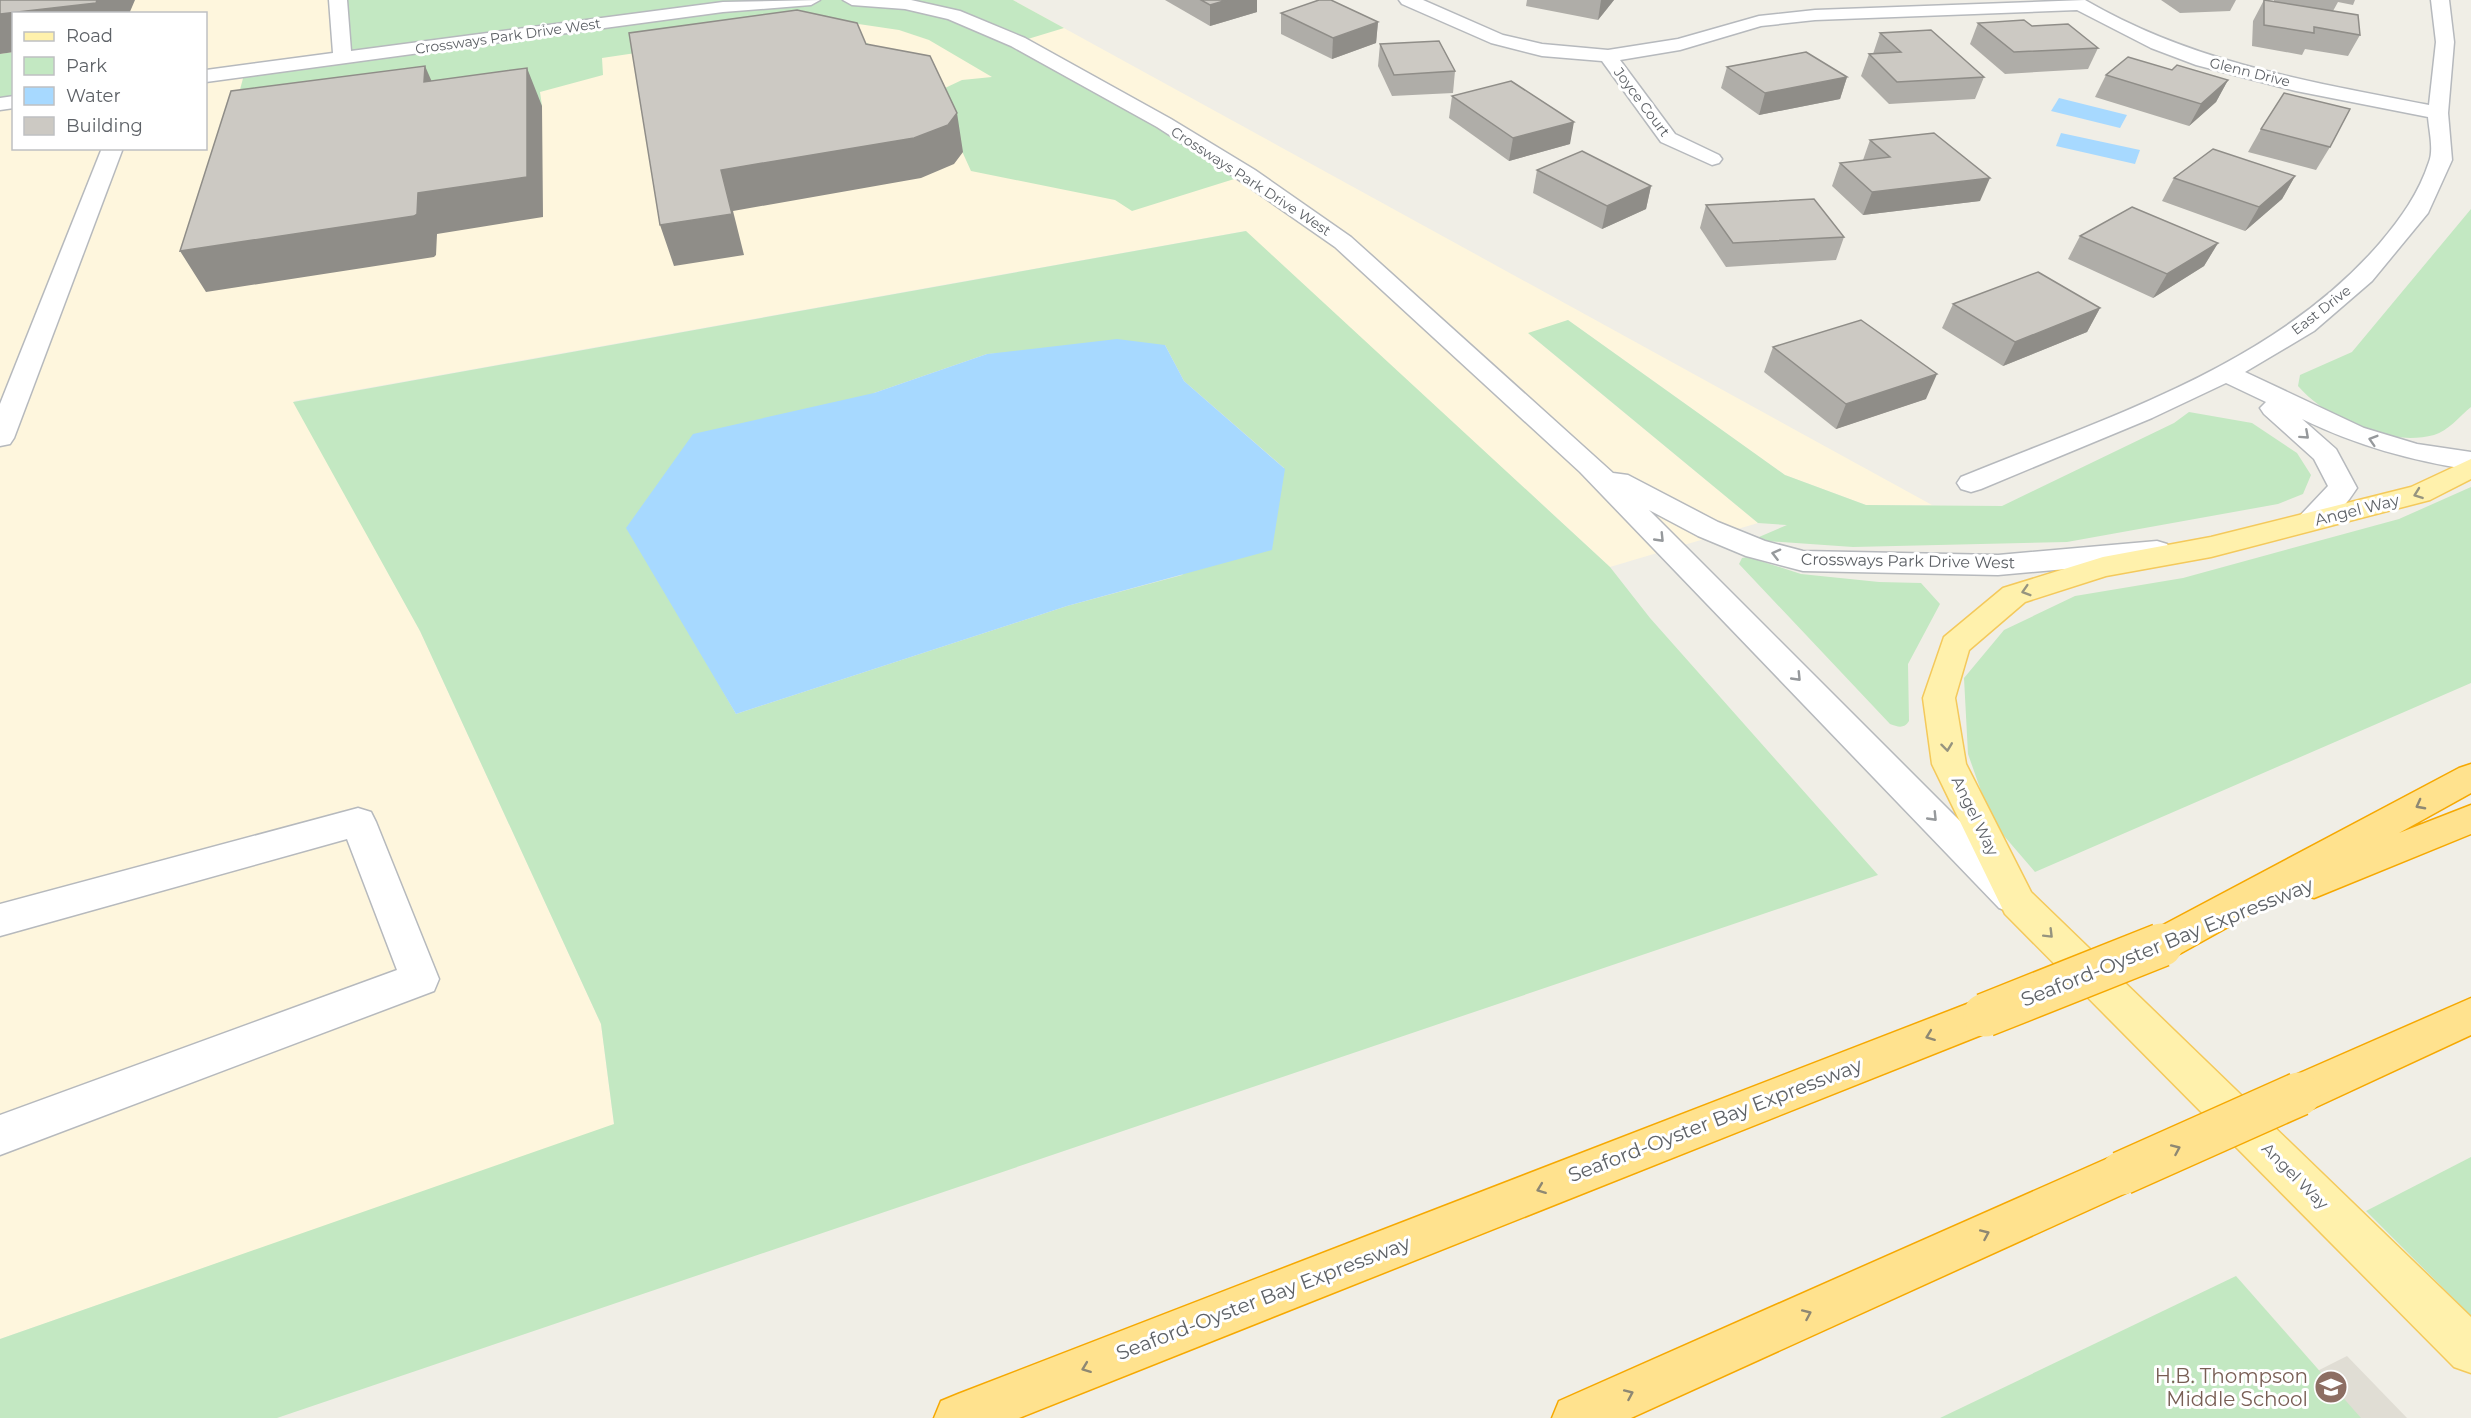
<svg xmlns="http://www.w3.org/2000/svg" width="2471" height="1418" viewBox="0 0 2471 1418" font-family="Montserrat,sans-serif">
  <rect width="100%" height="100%" fill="#f0eee6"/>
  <path fill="#fef6dd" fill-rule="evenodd" d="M0,0H1013L1932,505H1866L1785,475L1568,320L1529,334L1758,523L1610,567L1245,231L294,401L420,631L601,1024L614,1125L0,1339ZM14,14H206V148H14Z"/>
  <path fill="#e0ddd4" d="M2347,1356L2407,1418H2224Z"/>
  <g fill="#c3e8c2" fill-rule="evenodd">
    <path d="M337,0H1013L1064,28L1018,42L1247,175L1132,211L1115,200L971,171L936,94L804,38L867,43L945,88L962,80L992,77L929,40L899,30L845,22L602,58L603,75L540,92L542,106L228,134L245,71L342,58Z"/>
    <path d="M13,52V102L0,104V54Z"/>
    <path d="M2471,209V407C2460,416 2448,431 2434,435C2388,447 2328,420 2298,386L2300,375L2352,352Z"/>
    <path d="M1246,231L1610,567L1650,618L1878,875L277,1418H0V1339L614,1124L601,1024L420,631L293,402ZM1165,345L1184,381L1284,468L1182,575L1067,606L736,714L704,658L874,393L987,354Z"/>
    <path d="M1568,320L1785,475L1866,505L2002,506L2174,423L2189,412L2252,423L2297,453L2311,475L2303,494L2278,504L2067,542L1853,547L1752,540L1787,525L1758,523L1528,333Z"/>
    <path d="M2471,487V683L2035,872L1992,822L1968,754L1964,678L2004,630L2075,596L2183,578L2399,519Z"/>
    <path d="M1748,557L1801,574L1879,582L1921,583L1940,604L1908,664L1909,721C1904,729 1898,727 1890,724L1739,564L1742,558Z"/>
    <path d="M2471,1157V1316L2366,1211Z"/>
    <path d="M2236,1276L2361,1418H1940Z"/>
  </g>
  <g fill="#a7d9ff">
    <path d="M2059,98L2127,115L2120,128L2051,111Z"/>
    <path d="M2061,133L2140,150L2135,164L2056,146Z"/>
    <path d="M1117,339L1165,345L1184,381L1285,469L1272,550L1067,606L736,714L626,528L693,434L874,393L987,354Z"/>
  </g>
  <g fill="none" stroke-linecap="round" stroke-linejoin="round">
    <g stroke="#b6b9bd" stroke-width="3">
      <g id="minor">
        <path d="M329,0H347L351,51L723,2L820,0L811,5L723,12L206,82V70L333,53Z"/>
        <path d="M843,0H911L960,11L1025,38L1171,119L1255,170L1351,237L1613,473L1628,475L1718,522L1765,541L1803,551L1998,555L2157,541L2167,544L2172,551L2167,558L2157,561L1998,575L1803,571L1746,556L1698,536L1649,510L2025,886L2031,897L2025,908L2012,913L1999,908L1580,472L1335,247L1239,180L1157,127L1011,46L948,19L905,9L852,5Z"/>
        <path d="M1399,0H1423L1503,35L1542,44L1608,50L1678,39L1759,16L1815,10L2085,0C2191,62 2309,82 2429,105L2436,42L2431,0H2449L2454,42L2448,113L2452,160L2428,213L2372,281L2314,331L2245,372L2364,428L2417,444L2471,452V470C2409,460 2358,446 2302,419L2336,449L2357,488C2345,507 2321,535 2298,529L2294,522L2328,486L2314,459L2264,414L2260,408L2266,402L2226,383L2152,418L1981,489L1971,492L1961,489L1957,483L1961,477C2107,417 2274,366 2380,243C2401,218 2419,193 2429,162C2434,150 2429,130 2428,117L2296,91L2196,65L2151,48L2077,10L1815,20L1761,26L1680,50L1620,60L1675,134L1719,155L1722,159L1719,163L1712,165L1661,142L1602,61L1542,56L1491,43L1402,4Z"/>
        <path d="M14,96V108L0,110V98Z"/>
        <path d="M102,148H123L14,438L10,444L0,446V404Z"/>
        <path d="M358,808L371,812L376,822L439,979L434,991L0,1155V1115L397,970L347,839L0,936V904Z"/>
      </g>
    </g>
    <g stroke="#f4c95b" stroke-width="3">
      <path id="major" d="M2471,459V479L2430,500L2211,557L2106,576L2025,602L1969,650L1955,698L1966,764L2031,892L2471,1317V1373L2454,1367L2005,914L1932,764L1923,698L1944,637L2003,588L2103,557L2211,537L2411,487Z"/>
    </g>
    <g stroke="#f6a800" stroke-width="3">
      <g id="highway">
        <path d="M2471,764V793L2399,833L2471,805V834L2314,898L2301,894L2298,888L2174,957L2161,961L2148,957L2142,945L2148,933L2459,768Z"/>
        <path d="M1985,997L1999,1002L2005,1015L1999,1028L1019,1418H934L941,1401L958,1394Z"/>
        <path d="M2471,998V1035L2314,1108L2299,1113L2284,1108L2278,1094L2284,1080Z"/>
        <path d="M2122,1152L2137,1158L2144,1173L2137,1188L1631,1418H1552L1559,1401Z"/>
      </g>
    </g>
    <use href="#minor" fill="#fff" fill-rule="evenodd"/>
    <use href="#major" fill="#fff1ac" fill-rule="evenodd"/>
    <use href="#highway" fill="#ffe28e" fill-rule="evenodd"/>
    <g stroke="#f6a800" stroke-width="46" stroke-linecap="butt">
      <g id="highway-bridge">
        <path d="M1985,1015L2161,945"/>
        <path d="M2122,1173L2299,1094"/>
      </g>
    </g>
    <use href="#highway-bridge" stroke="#ffe28e" stroke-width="43"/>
  </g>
  <g fill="#afada8">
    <path d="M1165,0H1257V12L1210,26Z"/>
    <path d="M1527,0H1614L1598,20L1526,6Z"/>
    <path d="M2161,0H2236L2230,11L2180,13Z"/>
    <path d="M2264,0L2274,1V0H2355L2353,5L2338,2L2333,11L2360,35L2348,56L2305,49L2302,55L2252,46L2253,21Z"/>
    <path d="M1281,13L1378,22L1376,43L1332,59L1281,34Z"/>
    <path d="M1978,23L2032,26L2098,48L2088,69L2005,74L1970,44Z"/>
    <path d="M1880,33L1984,77L1975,99L1889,104L1861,76L1869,54H1873Z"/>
    <path d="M1380,44L1455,71L1453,93L1392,96L1378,66Z"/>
    <path d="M1727,67L1847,77L1840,99L1759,115L1721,88Z"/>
    <path d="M2172,70L2228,80L2216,102L2189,126L2095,97L2106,75Z"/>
    <path d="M1452,96L1570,144L1509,161L1449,118Z"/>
    <path d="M2261,129L2330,147L2316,170L2248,152Z"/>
    <path d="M1870,140L1980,201L1863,215L1832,186L1840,163L1863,160Z"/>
    <path d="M1537,170L1651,186L1646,209L1602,229L1533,193Z"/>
    <path d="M2295,176L2282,199L2245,231L2162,201L2174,178Z"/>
    <path d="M1706,205L1844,237L1836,260L1726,267L1700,228Z"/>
    <path d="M2080,236L2218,243L2204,266L2153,298L2068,259Z"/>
    <path d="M1953,304L2100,308L2087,332L2003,366L1942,328Z"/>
    <path d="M1773,347L1926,399L1836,429L1764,372Z"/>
  </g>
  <g fill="#8f8d88">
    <path d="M97,0H135L129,14H14V52L0,54V14Z"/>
    <path d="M1227,0H1257V12L1210,26V5Z"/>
    <path d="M1601,0H1614L1598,20Z"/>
    <path d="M1378,22L1376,43L1332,59L1333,38Z"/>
    <path d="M425,66L442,105L424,82Z"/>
    <path d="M527,68L542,106L543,217L437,234L436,255L434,257L206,292L180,251L418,193Z"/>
    <path d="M1847,77L1840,99L1759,115L1765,93Z"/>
    <path d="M2228,80L2216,102L2189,126L2201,104Z"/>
    <path d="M957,113L963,152L954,164L921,178L733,211L744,255L674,266L660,225L721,170Z"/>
    <path d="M1574,122L1570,144L1509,161L1513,138Z"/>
    <path d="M2295,176L2282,199L2245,231L2259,207Z"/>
    <path d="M1990,178L1980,201L1863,215L1872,192Z"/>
    <path d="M1651,186L1646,209L1602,229L1607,206Z"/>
    <path d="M2218,243L2204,266L2153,298L2167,274Z"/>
    <path d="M2100,308L2087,332L2003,366L2015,342Z"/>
    <path d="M1937,374L1926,399L1836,429L1846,404Z"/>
  </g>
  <g fill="#ccc9c3" stroke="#8f8d88" stroke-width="1.5">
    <path d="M0,0H97L96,3L0,14Z"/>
    <path d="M1201,0H1227L1210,5Z"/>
    <path d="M1319,0H1331L1378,22L1333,38L1281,13Z"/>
    <path d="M2264,0L2358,15L2360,35L2314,27V33L2264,25Z"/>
    <path d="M797,10L857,23L866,44L930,56L957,113L948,125L914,138L721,170L732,214L660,225L629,33Z"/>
    <path d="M2024,20L2032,26L2068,24L2098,48L2014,52L1978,23Z"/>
    <path d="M1931,30L1984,77L1897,82L1869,54L1901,52L1880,33Z"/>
    <path d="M1439,41L1455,71L1394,75L1380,44Z"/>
    <path d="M1806,52L1847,77L1765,93L1727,67Z"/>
    <path d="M2128,57L2172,70L2177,65L2228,80L2201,104L2106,75Z"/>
    <path d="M425,66L424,82L527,68V177L418,193L417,214L414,216L180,251L231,91Z"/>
    <path d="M1511,81L1574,122L1513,138L1452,96Z"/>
    <path d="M2284,93L2350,109L2330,147L2261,129Z"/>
    <path d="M1934,133L1990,178L1872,192L1840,163L1890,157L1870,140Z"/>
    <path d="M2213,149L2295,176L2259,207L2174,178Z"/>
    <path d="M1582,151L1651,186L1607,206L1537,170Z"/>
    <path d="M1814,199L1844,237L1733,243L1706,205Z"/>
    <path d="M2132,207L2218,243L2167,274L2080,236Z"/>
    <path d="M2038,272L2100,308L2015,342L1953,304Z"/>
    <path d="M1861,320L1937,374L1846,404L1773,347Z"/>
  </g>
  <defs><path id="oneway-chevron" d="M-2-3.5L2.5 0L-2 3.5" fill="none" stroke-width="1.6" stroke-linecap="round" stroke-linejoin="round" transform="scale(1.5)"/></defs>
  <g stroke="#96999c">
    <use href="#oneway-chevron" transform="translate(2305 435) rotate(42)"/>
    <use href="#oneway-chevron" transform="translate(2373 440) rotate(-163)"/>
    <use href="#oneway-chevron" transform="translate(1660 538) rotate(46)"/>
    <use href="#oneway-chevron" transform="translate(1776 554) rotate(-166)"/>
    <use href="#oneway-chevron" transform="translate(1797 677) rotate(46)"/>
    <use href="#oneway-chevron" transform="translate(1933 817) rotate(46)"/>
  </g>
  <g stroke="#96947f">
    <use href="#oneway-chevron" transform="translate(2418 494) rotate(160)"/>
    <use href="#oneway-chevron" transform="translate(2026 591) rotate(163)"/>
    <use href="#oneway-chevron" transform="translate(1947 747) rotate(83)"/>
    <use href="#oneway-chevron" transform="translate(2049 934) rotate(45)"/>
  </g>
  <g stroke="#8e8873">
    <use href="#oneway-chevron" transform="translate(2420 805) rotate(152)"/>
    <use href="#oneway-chevron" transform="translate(1930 1036) rotate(159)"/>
    <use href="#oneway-chevron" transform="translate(2176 1149) rotate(-24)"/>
    <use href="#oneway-chevron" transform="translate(1541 1189) rotate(159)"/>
    <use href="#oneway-chevron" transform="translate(1985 1234) rotate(-24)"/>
    <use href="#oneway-chevron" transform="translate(1807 1314) rotate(-24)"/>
    <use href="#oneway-chevron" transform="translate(1086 1368) rotate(159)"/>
    <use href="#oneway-chevron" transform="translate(1629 1394) rotate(-24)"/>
  </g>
  <defs>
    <g id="school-disc" transform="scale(1.725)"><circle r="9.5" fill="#8d6e63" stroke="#fff"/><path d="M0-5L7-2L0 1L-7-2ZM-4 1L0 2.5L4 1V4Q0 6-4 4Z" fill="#fff"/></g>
  </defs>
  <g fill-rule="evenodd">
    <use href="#school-disc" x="2331" y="1387"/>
  </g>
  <g text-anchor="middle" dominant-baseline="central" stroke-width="6" stroke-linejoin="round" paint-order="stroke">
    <g font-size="14" fill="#5e6267" stroke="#fff">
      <text transform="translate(508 36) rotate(-8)">Crossways Park Drive West</text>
      <text transform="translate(2250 72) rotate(14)">Glenn Drive</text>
      <text transform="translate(1642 102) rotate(53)">Joyce Court</text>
      <text transform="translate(1251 181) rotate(33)">Crossways Park Drive West</text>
      <text transform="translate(2321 310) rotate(-38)">East Drive</text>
    </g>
    <g font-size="16" fill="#5e6267" stroke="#fff">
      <text transform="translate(2357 510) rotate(-14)">Angel Way</text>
      <text transform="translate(1908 561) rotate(1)">Crossways Park Drive West</text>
      <text transform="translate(1975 816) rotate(64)">Angel Way</text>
      <text transform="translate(2295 1176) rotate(45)">Angel Way</text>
    </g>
    <g font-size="20" fill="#5e6267" stroke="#fff">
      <text transform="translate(2167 942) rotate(-22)">Seaford-Oyster Bay Expressway</text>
      <text transform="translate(1715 1120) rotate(-21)">Seaford-Oyster Bay Expressway</text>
      <text transform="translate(1263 1298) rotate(-21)">Seaford-Oyster Bay Expressway</text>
    </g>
    <g font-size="20" fill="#785e54" stroke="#fff" text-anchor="end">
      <text x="2308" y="1376">H.B. Thompson<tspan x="2308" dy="23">Middle School</tspan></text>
    </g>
  </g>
  <rect x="12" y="12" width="195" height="138" fill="#ffffff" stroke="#bfc0c2" stroke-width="1.5"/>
  <rect x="24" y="32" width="30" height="9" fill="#fff1ac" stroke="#bfc0c2" stroke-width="1.5"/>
  <text x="66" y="42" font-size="18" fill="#5e6267">Road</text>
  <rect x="24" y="57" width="30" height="18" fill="#c3e8c2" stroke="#bfc0c2" stroke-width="1.5"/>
  <text x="66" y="72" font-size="18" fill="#5e6267">Park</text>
  <rect x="24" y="87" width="30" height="18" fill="#a7d9ff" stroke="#bfc0c2" stroke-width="1.5"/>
  <text x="66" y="102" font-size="18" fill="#5e6267">Water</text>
  <rect x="24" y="117" width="30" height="18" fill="#ccc9c3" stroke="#bfc0c2" stroke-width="1.5"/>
  <text x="66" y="132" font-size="18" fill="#5e6267">Building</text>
</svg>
